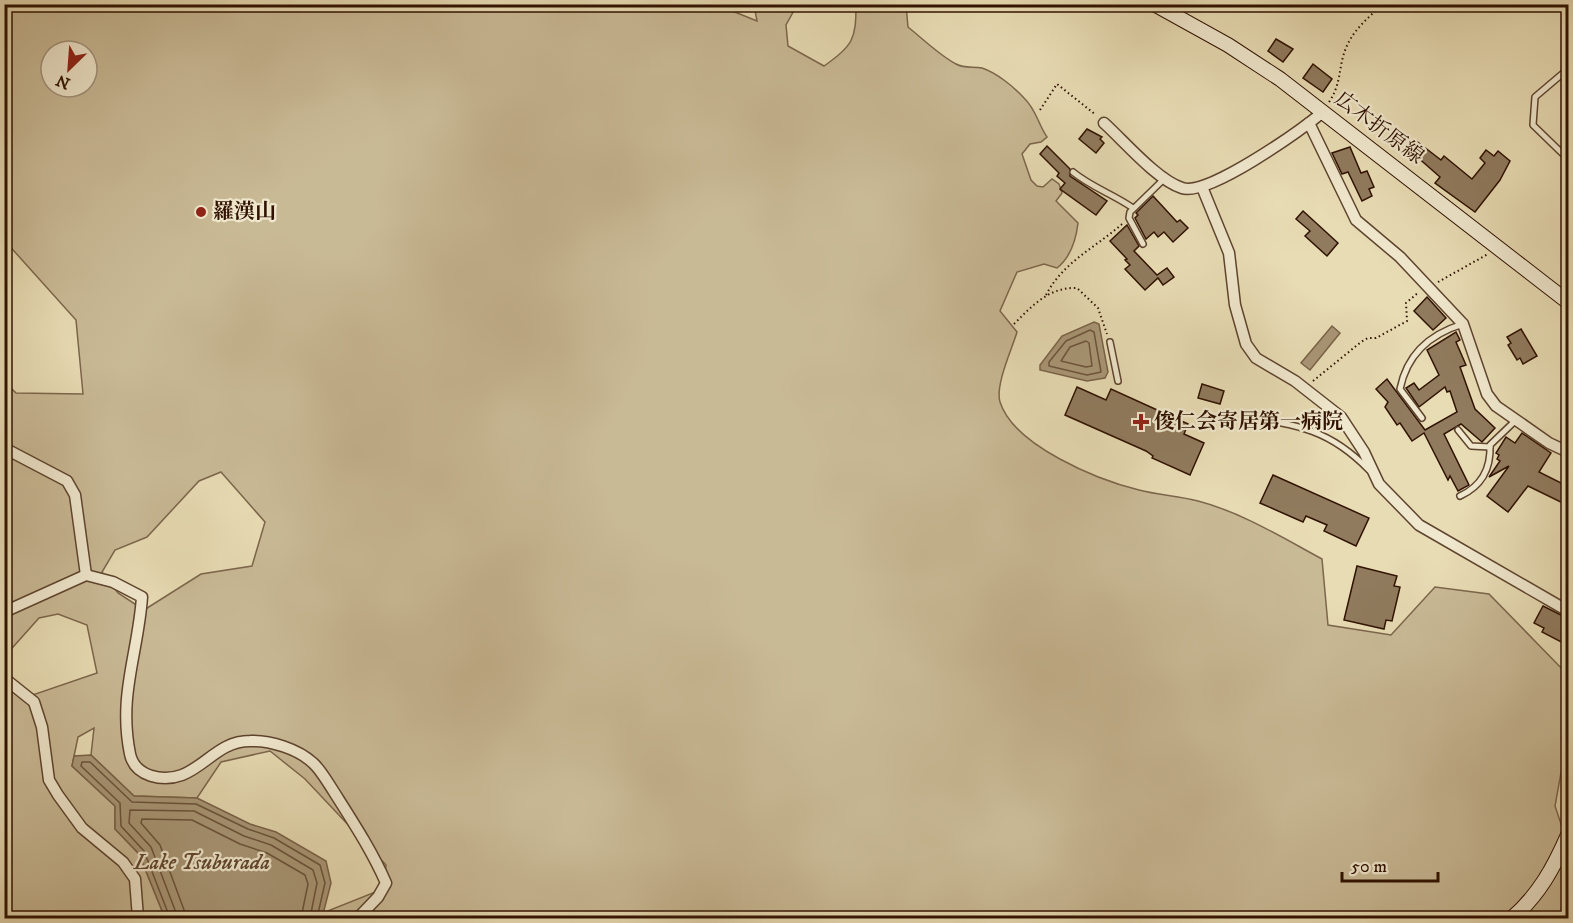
<svg xmlns="http://www.w3.org/2000/svg" width="1573" height="923" viewBox="0 0 1573 923" font-family="'IM FELL DW Pica','Noto Serif JP',serif">
  <rect width="100%" height="100%" fill="#e8dcb4"/>
  <filter id="stains"><feTurbulence type="fractalNoise" baseFrequency=".00333" numOctaves="4"/><feColorMatrix values="0 0 0 0 .2 0 0 0 0 .09 0 0 0 0 .02 0 0 0 .5 -.17"/></filter>
  <radialGradient id="worn" r=".72"><stop offset=".6" stop-color="#630" stop-opacity="0"/><stop offset="1" stop-color="#630" stop-opacity=".3"/></radialGradient>
  <path fill="#c9ba96" stroke="#7c664c" stroke-width="1.5" fill-rule="evenodd" d="M715,4L757,21L754,5H797L786,25L788,46L824,66C853,46 856,39 856,5H906L908,27C923,39 939,55 956,64C965,69 973,66 982,68C997,73 1014,87 1024,98C1036,109 1038,124 1047,137L1041,142L1030,144L1022,154L1031,180L1037,186L1043,187L1052,179L1059,184L1062,193L1056,201L1078,223C1076,240 1071,257 1057,268L1044,264L1017,272L1000,311L1017,332C1012,349 995,385 1000,402C1014,446 1098,480 1139,490C1158,495 1179,496 1198,501C1241,512 1283,538 1322,559L1328,625L1391,635L1435,587L1489,594L1568,675V734L1555,806L1568,845V918H322L325,912L383,889L386,865L305,779L270,751L221,762L197,798L134,796L91,755L94,728L78,737L72,766L115,806V829L139,854L165,918H5V672L27,697L97,673L87,625L58,614L39,618L5,656V382L16,393L83,394L76,320L5,241V5ZM51,51H87V87H51ZM221,472L265,522L252,566L201,574L144,610L118,593L102,572L115,550L147,537L199,481Z"/>
  <g fill="#a99777" stroke="#796248" stroke-width="1.5">
    <path d="M1094,322L1099,324L1108,372L1105,378L1087,381L1040,370V365L1062,336Z"/>
    <path d="M1332,326L1340,333L1310,370L1301,363Z"/>
    <path d="M91,755L134,796L197,798L250,824L276,832L326,861L331,883L322,918H165L139,854L115,829V806L72,766L74,756Z"/>
  </g>
  <g fill="none" stroke-linecap="round" stroke-linejoin="round">
    <g stroke="#6c543c" stroke-width="1.5">
      <path d="M1090,330L1094,332L1101,372L1087,375L1049,366V362L1066,341Z"/>
      <path d="M1086,341L1089,343L1092,366L1086,367L1061,361L1070,347Z"/>
      <path d="M170,918L144,851L121,826L120,803L81,766L82,762H90L132,802L196,804L248,829L274,838L320,865L325,883L317,918"/>
      <path d="M178,918L151,847L129,823L130,810L194,811L244,836L271,845L313,870L317,883L310,918"/>
      <path d="M187,918L160,845L141,823L142,819L192,820L240,844L267,853L305,875L308,884L301,918"/>
    </g>
  </g>
  <g fill="#907b5e" stroke="#301201" stroke-width="1.5">
    <path d="M1276,39L1293,49L1283,62L1268,51Z"/>
    <path d="M1313,64L1332,79L1323,92L1303,78Z"/>
    <path d="M1087,129L1102,137L1100,139L1104,143L1096,153L1079,139Z"/>
    <path d="M1415,140L1441,160L1444,156L1472,179L1485,163L1480,158L1486,150L1494,156L1498,151L1510,161L1500,180L1475,212L1435,183L1440,177L1407,148Z"/>
    <path d="M1047,146L1070,169V176L1107,201L1096,215L1060,189L1065,183L1057,176L1059,173L1040,154Z"/>
    <path d="M1350,147L1361,173L1367,171L1374,187L1369,189L1372,196L1362,201L1348,172L1342,174L1332,153Z"/>
    <path d="M1153,196L1177,222L1180,220L1188,228L1173,242L1164,232L1158,237L1154,232L1146,239L1135,218L1138,215L1136,213Z"/>
    <path d="M1303,211L1338,243L1327,256L1305,236L1310,231L1296,219Z"/>
    <path d="M1127,225L1139,246L1134,251L1157,275L1167,268L1174,277L1163,285L1158,278L1145,290L1125,269L1130,265L1125,260L1127,259L1110,241Z"/>
    <path d="M1427,297L1446,318L1433,330L1414,311Z"/>
    <path d="M1521,329L1537,356L1523,364L1520,358L1517,360L1508,345L1511,343L1507,337Z"/>
    <path d="M1456,332L1460,340L1456,342L1466,365L1460,367L1475,409L1495,428L1482,442L1461,424L1444,434L1469,485L1458,491L1450,476L1448,480L1424,433L1412,441L1400,423L1397,425L1385,407L1388,402L1376,389L1387,379L1425,430L1457,412L1450,391L1447,392L1445,387L1419,407L1406,388L1414,383L1419,390L1439,375L1427,350Z"/>
    <path d="M1202,384L1224,391L1220,404L1198,398Z"/>
    <path d="M1077,387L1106,400L1111,389L1188,424L1184,434L1204,443L1190,475L1152,458L1153,456L1146,451L1065,415Z"/>
    <path d="M1522,433L1551,453L1539,472L1569,487V506L1528,486L1508,512L1487,496L1509,466L1489,477L1500,461L1497,459L1499,455L1496,453L1506,437L1515,443Z"/>
    <path d="M1273,475L1369,518L1356,546L1324,531L1327,525L1306,516L1303,522L1260,503Z"/>
    <path d="M1357,566L1397,576L1394,586L1400,587L1392,621L1386,620L1384,629L1344,620Z"/>
    <path d="M1543,606L1569,619V646L1542,632L1544,628L1534,623Z"/>
  </g>
  <g fill="none" stroke-linecap="round" stroke-linejoin="round">
    <g stroke="#5e442e" stroke-width="8">
      <g id="service">
        <path d="M1568,69L1535,97L1533,125L1568,159"/>
        <path d="M1073,172C1091,187 1113,194 1133,208"/>
        <path d="M1143,244L1129,218L1130,212L1165,178"/>
        <path d="M1110,342L1118,381"/>
        <path d="M1245,417C1299,425 1330,430 1369,470"/>
        <path d="M1422,418L1400,389C1407,354 1430,334 1463,324"/>
        <path d="M1458,430L1471,446L1490,447"/>
        <path d="M1460,496C1482,486 1491,468 1490,445L1515,421"/>
      </g>
    </g>
    <g stroke="#5e442e" stroke-width="13">
      <g id="minor">
        <path d="M1104,123C1124,141 1157,180 1182,188C1208,197 1301,130 1323,112"/>
        <path d="M1309,123L1356,220L1400,257L1463,324L1487,394L1496,406L1549,443L1568,452"/>
        <path d="M1202,187L1229,253L1235,305L1246,344L1256,358L1295,381L1341,417L1364,452L1379,484L1419,525L1568,611"/>
        <path d="M4,448L67,481L75,495L86,575"/>
        <path d="M4,612L86,575L113,582L142,597C138,654 118,695 130,754C135,777 163,782 182,775C207,765 220,741 250,741C270,740 298,749 313,763C321,770 328,783 334,792C353,822 372,851 386,883L378,897L358,918"/>
        <path d="M4,678L34,702L42,727L49,780L58,795L82,828L123,862L135,879L138,918"/>
      </g>
    </g>
    <g stroke="#301201" stroke-width="16">
      <g id="secondary">
        <path d="M1154,4L1228,45L1280,79L1568,302"/>
        <path d="M1512,918C1539,895 1554,867 1568,835"/>
      </g>
    </g>
    <g stroke="#301201" stroke-width="2" stroke-dasharray="1.5 3" stroke-linecap="butt">
      <path d="M1557,4L1568,22"/>
      <path d="M1329,102C1342,83 1338,67 1346,48C1353,30 1369,17 1383,4"/>
      <path d="M1040,110L1057,84L1096,115"/>
      <path d="M1438,282L1488,254"/>
      <path d="M1046,295C1063,262 1095,248 1122,224"/>
      <path d="M1014,324C1033,305 1049,287 1077,288L1098,308L1107,334"/>
      <path d="M1313,381L1361,342L1368,338H1376L1407,321L1406,303L1419,292"/>
    </g>
    <use href="#service" stroke="#f0e8ce" stroke-width="5"/>
    <use href="#minor" stroke="#f0e8ce" stroke-width="10"/>
    <use href="#secondary" stroke="#f0e8ce" stroke-width="14"/>
  </g>
  <g fill="#8f2418" stroke="#f0e8ce" stroke-width="2">
    <circle cx="201" cy="212" r="6"/>
    <path d="M1138 413h6v6h6v6h-6v6h-6v-6h-6v-6h6z"/>
  </g>
  <g text-anchor="middle" dominant-baseline="central" stroke-width="4.5" stroke-linejoin="round" paint-order="stroke">
    <g font-size="21" fill="#301201" stroke="#f0e8ce">
      <text transform="translate(1379 128) rotate(37)">広木折原線</text>
    </g>
    <g font-size="21" font-weight="bold" fill="#301201" stroke="#f0e8ce" text-anchor="start">
      <text x="213" y="212">羅漢山</text>
      <text x="1154" y="422">俊仁会寄居第一病院</text>
    </g>
    <g font-size="22" font-style="italic" fill="#604730" stroke="#f0e8ce">
      <text x="202" y="862">Lake Tsuburada</text>
    </g>
  </g>
  <rect width="1573" height="923" fill="none" stroke="#e8dcb4" stroke-width="24"/>
  <rect x="6" y="6" width="1561" height="911" fill="none" stroke="#301201" stroke-width="3"/>
  <rect x="12" y="12" width="1549" height="899" fill="none" stroke="#301201" stroke-width="1.5"/>
  <g transform="translate(69 69) rotate(205)"><circle r="28" fill="#f0e8ce" stroke="#a3927c" stroke-width="1.5"/>
  <path d="M0-4.5L10 22L0 15L-10 22Z" fill="#8f2418"/>
  <text y="-9" font-size="16" font-weight="bold" text-anchor="middle" fill="#301201">N</text>
  </g>
  <path d="M1342 872v9h96v-9" fill="none" stroke="#301201" stroke-width="3"/>
  <text x="1351" y="872" font-size="18" fill="#301201" stroke="#f0e8ce" stroke-width="4.5" paint-order="stroke">50 m</text>
  <rect width="100%" height="100%" filter="url(#stains)"/>
  <rect width="100%" height="100%" fill="url(#worn)"/>
</svg>
